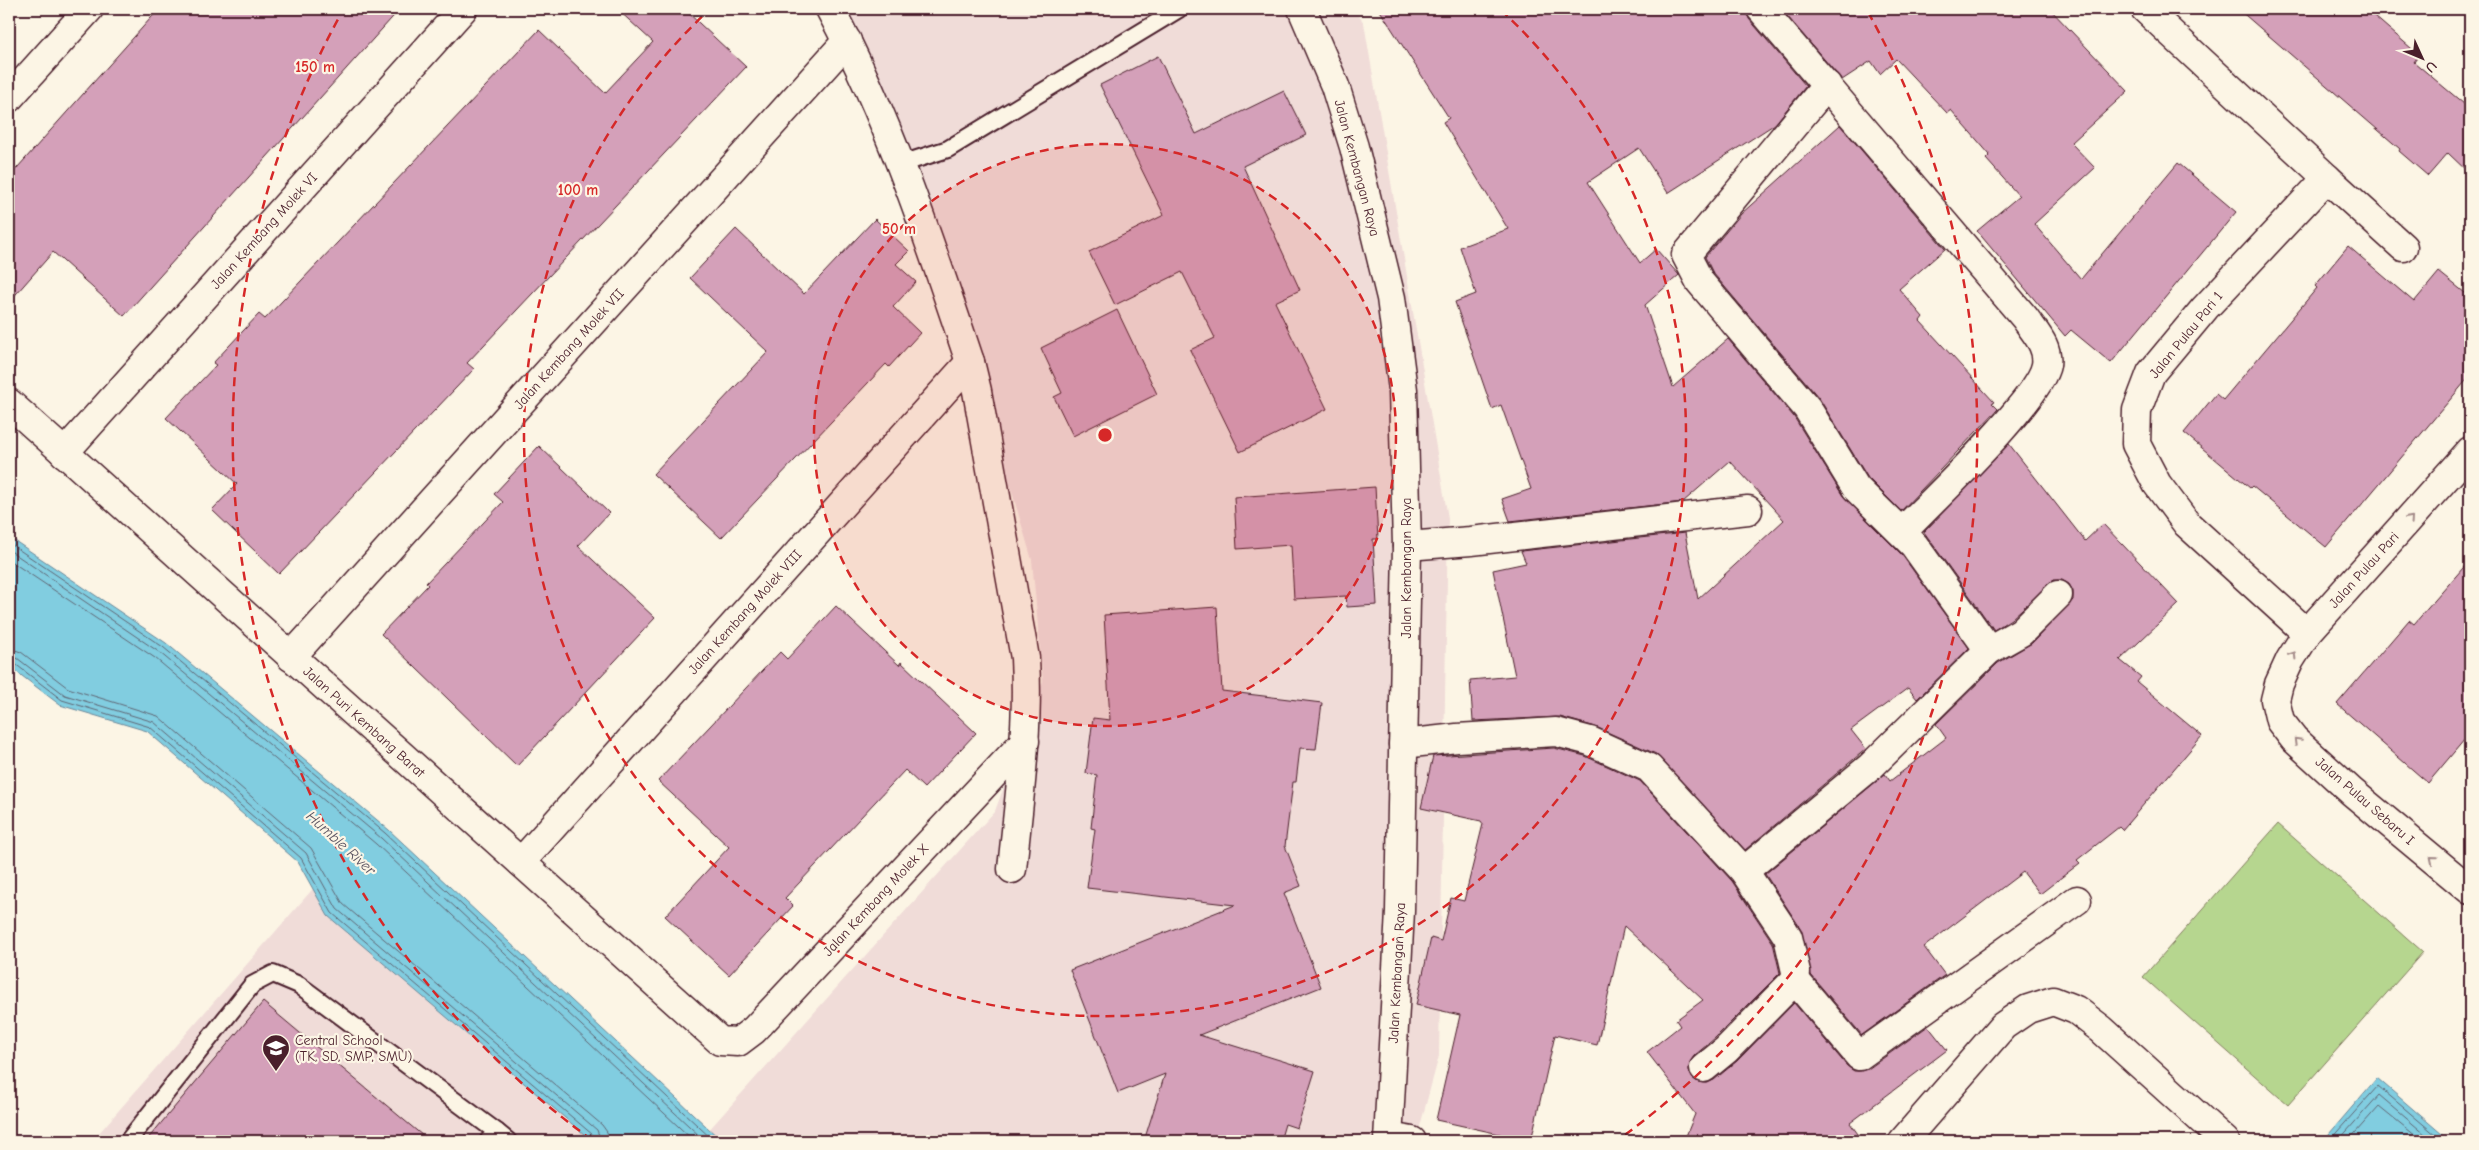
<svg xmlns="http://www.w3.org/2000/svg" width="2479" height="1150" viewBox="0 0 2479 1150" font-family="'Comic Neue',sans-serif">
  <rect width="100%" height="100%" fill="#fcf5e5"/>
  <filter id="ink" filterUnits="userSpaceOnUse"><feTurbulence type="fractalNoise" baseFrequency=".02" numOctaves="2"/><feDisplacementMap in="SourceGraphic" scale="10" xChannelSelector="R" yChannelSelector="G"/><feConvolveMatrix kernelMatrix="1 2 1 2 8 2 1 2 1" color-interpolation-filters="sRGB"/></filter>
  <g filter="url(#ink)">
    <g fill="#f0dcd8">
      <path d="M818,9H1354L1364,23L1448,518L1439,1056L1416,1141H699L995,811L1043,681L1032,560L917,168Z"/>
      <path d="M339,859L669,1141H92Z"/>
    </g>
    <path fill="#b6d68f" stroke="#807a5d" d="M2278,824L2423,952L2288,1105L2143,977Z"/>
    <g fill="#81cde0" stroke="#6b8798">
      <path d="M9,537L166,643L389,830L722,1141H592L328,916L298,862L147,731L60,705L9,666Z"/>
      <path d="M2377,1078L2450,1141H2323Z"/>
    </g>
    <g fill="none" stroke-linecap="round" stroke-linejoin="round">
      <g stroke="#606573" stroke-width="1">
        <path d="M9,543L163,647L385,833L714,1141"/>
        <path d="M9,550L159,652L381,838L705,1141"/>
        <path d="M9,560L155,658L376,844L694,1141"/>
        <path d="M9,648L21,652L68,688L158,716L311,848L343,904L602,1125L607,1132L609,1141"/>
        <path d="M9,656L17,658L65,695L154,722L306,853L337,909L597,1130L601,1141"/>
        <path d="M9,662L14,663L62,700L150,727L301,858L332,913L593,1135L595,1141"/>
        <path d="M2329,1141L2378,1086L2443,1141"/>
        <path d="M2338,1141L2379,1095L2433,1141"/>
        <path d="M2348,1141L2379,1106L2422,1141"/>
      </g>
    </g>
    <g fill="#d4a0b9" stroke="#4a1f2b">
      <path d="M159,9H400L124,316L53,252L9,302V177Z"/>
      <path d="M617,9H684L746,67L467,363L474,369L279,574L212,510L237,484L166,418L216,365L213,363L259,314L265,319L539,30L605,93L653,42Z"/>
      <path d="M1379,9H1746L1749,19L1806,86L1775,124L1668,193L1639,148L1588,182L1640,263L1656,249L1679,275L1645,305L1673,387L1728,339L1794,417L1843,496L1902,555L1969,648L1917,699L1908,688L1851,730L1866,749L1745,850L1656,754L1596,727L1560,717L1473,721L1470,680L1515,676L1493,570L1526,563L1521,551L1685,533L1698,599L1784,520L1730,461L1683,502L1510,521L1502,499L1531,489L1501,405L1492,409L1455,302L1476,294L1460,247L1508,229L1443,122L1449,118Z"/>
      <path d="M1781,9H2050L2128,91L2071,143L2095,168L2034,224L2081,279L2178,163L2236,212L2111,363L2071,330L2065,336L1977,231L2019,196L1986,159L1990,155L1951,110L1947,113L1896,59L1880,74L1871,61L1842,80Z"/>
      <path d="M2238,9H2366L2419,55L2414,62L2470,109V174L2448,153L2428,176L2399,151L2400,149Z"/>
      <path d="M1158,56L1196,134L1284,91L1306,135L1243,166L1300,290L1275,302L1327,409L1240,452L1190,350L1215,338L1182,272L1115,305L1089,252L1164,215L1100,85Z"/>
      <path d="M1840,125L1945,249L1899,289L1923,317L1920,321L1994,402L1992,403L1998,409L1901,511L1868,478L1819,398L1713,273L1705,257L1741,214Z"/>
      <path d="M875,219L909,251L896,264L916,282L893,307L920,333L889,367L886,364L721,538L653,474L768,352L690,278L736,229L804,294Z"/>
      <path d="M2348,246L2414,302L2439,272L2470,297V376L2326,547L2252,486L2250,488L2184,433L2216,394L2223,400L2317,288L2315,286Z"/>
      <path d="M1117,310L1157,394L1073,436L1054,397L1062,393L1041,348Z"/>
      <path d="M2009,444L2085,541L2103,524L2179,604L2120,660L2141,677L2137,682L2202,736L2122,830L2119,827L2077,860L2080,863L2040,894L2023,872L1924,947L1945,975L1862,1035L1811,975L1801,929L1765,874L1885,774L1890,781L1946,738L1936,724L1998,663L2032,643L2073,600V591L2069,584L2062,580H2054L2011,619L1994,630L1924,532Z"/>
      <path d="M539,446L609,513L578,546L655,618L517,766L381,634L428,585L426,583L503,502L494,494Z"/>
      <path d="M1375,487L1378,539H1373L1377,605L1347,607L1346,596L1294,599L1291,545L1237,549L1234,497Z"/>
      <path d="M2470,560V733L2428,783L2337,704L2409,620L2414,624Z"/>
      <path d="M836,606L899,665L901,662L976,733L924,788L905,770L785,898L793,906L729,975L665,916L729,847L658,781L780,652L787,659Z"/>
      <path d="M1217,607L1222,691L1322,703L1316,749L1300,748L1296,782H1293L1285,846L1301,886L1284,893L1321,987L1199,1035L1315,1071L1297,1128L1285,1124L1280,1141H1144L1165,1074L1118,1093L1070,970L1235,905L1087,888L1095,829L1091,828L1097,775L1086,773L1093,718L1110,720L1104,615Z"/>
      <path d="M1554,748L1585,756L1640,781L1732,881L1773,943L1780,973L1715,1038L1694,1056L1690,1062L1689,1070L1692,1078L1698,1082L1706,1083L1714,1080L1737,1061L1794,1003L1847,1066L1854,1071H1861L1868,1069L1928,1026L1947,1050L1850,1123L1863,1141H1684L1695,1114L1647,1052L1680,1026L1676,1020L1703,1000L1624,926L1597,1045L1555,1035L1531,1141L1436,1120L1460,1015L1416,1005L1431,938L1441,941L1451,898L1464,901L1483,824L1481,821L1421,808L1433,756Z"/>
      <path d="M263,1002L429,1141H146Z"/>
    </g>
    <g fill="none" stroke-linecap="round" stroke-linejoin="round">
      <g stroke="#4a1f2b" stroke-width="20">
        <g id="lane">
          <path d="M901,164L948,149L1179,9"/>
          <path d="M128,1141L252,985L273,974L299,985L497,1132"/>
          <path d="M488,1141L497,1132L508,1141"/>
        </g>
      </g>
      <g stroke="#4a1f2b" stroke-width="31">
        <g id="street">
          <path d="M830,9C890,121 930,242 970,362L977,391L1025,658C1029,729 1019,799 1012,869"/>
          <path d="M1761,9L2025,318C2035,333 2049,346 2046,365C2040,399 1930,503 1902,532"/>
          <path d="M2145,9L2327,178L2205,308L2151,373L2137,410L2136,444L2157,484L2187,524L2307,633"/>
          <path d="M1827,85L1686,255L1700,282L1807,408L1856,488L1914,545L1989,650"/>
          <path d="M9,98L89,9"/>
          <path d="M2327,178L2403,247"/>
          <path d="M9,403L720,1041L738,1042L754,1030L1025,741"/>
          <path d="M2470,451L2307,633L2290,660L2279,684L2275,700L2280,721L2294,739L2352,792L2470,890"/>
          <path d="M64,453L463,9"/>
          <path d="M1407,546L1471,541L1748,510"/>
          <path d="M291,657L847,41"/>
          <path d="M1403,744L1457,738L1556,732L1590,741L1649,768L1744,871L1788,937L1796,972L1795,980L1726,1050L1704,1068"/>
          <path d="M521,862L970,362"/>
          <path d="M1744,871L1870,767L1989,650L2021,632L2058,595"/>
          <path d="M1795,980L1859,1056L2077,900"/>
          <path d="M1389,1137L1412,1141"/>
          <path d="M1903,1141L2003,1026L2028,1009L2053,1001L2076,1010L2101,1029L2225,1141"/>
        </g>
      </g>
      <g stroke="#4a1f2b" stroke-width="31">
        <path id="secondary" d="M1302,9L1335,86L1354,147L1391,298L1403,390L1407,546L1400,911L1388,1141"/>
      </g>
      <use href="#lane" stroke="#fcf5e5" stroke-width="16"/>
      <use href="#street" stroke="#fcf5e5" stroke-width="28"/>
      <use href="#secondary" stroke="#fcf5e5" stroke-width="28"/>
    </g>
    <defs><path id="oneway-chevron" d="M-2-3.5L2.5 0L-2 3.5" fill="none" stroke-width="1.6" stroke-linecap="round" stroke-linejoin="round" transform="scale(1.25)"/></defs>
    <g stroke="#a38a88">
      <use href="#oneway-chevron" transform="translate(2410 519) rotate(-48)"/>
      <use href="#oneway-chevron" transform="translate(2293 655) rotate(-58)"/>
      <use href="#oneway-chevron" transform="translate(2297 741) rotate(-135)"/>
      <use href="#oneway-chevron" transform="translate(2433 859) rotate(-140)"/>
    </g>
  </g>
  <circle cx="1105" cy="435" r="291" fill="#d62828" fill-opacity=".12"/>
  <g fill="none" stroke="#d62828" stroke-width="2.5" stroke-dasharray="9 6">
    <circle cx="1105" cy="435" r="291"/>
    <path d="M1501 10A581 581 0 1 1 709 10"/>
    <path d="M592 1140A872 872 0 0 1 342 12M1868 12A872 872 0 0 1 1618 1140"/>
  </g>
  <defs>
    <g id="school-pin" transform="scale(1.4375)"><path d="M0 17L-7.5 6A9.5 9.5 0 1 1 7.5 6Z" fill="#4a1f2b" stroke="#fcf5e5"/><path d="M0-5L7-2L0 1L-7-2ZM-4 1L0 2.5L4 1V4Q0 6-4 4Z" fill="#fff"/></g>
  </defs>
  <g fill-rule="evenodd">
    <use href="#school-pin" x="276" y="1048"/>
  </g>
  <g text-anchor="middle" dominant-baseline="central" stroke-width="4.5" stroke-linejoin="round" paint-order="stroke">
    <g font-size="14" fill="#4a1f2b" stroke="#fcf5e5">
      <text transform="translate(1357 168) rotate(75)">Jalan Kembangan Raya</text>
      <text transform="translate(264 231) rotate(-48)">Jalan Kembang Molek VI</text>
      <text transform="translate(2186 335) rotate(-51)">Jalan Pulau Pari 1</text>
      <text transform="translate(569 349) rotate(-48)">Jalan Kembang Molek VII</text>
      <text transform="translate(1406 568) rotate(-90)">Jalan Kembangan Raya</text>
      <text transform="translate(2364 570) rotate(-48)">Jalan Pulau Pari</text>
      <text transform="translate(745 612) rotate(-48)">Jalan Kembang Molek VIII</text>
      <text transform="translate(364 722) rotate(42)">Jalan Puri Kembang Barat</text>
      <text transform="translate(2365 801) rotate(41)">Jalan Pulau Sebaru I</text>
      <text transform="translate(876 900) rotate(-47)">Jalan Kembang Molek X</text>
      <text transform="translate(1397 973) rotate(-87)">Jalan Kembangan Raya</text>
    </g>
    <g font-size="14" fill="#4a1f2b" stroke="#fcf5e5" text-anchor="start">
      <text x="295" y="1040">Central School<tspan x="295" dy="16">(TK, SD, SMP, SMU)</tspan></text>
    </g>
    <g font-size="15" font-style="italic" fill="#5a5361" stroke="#fcf5e5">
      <text transform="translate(341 843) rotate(42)">Humble River</text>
    </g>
  </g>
  <circle cx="1105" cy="435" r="8" fill="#d62828" stroke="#fcf5e5" stroke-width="2.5"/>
  <g font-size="15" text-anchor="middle" font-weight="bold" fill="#d62828" stroke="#fcf5e5" stroke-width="4.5" stroke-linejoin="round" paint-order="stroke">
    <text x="315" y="72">150 m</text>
    <text x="578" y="195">100 m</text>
    <text x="899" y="234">50 m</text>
  </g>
  <rect width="2479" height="1150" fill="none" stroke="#fcf5e5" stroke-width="30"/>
  <rect x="15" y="15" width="2449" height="1120" fill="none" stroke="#4a1f2b" stroke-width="2" filter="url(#ink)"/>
  <g transform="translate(2422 58) rotate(134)" stroke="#fcf5e5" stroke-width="4" paint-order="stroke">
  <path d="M0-4L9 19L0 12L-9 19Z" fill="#4a1f2b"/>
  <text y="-8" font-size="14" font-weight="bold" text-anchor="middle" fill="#4a1f2b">U</text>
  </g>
</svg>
